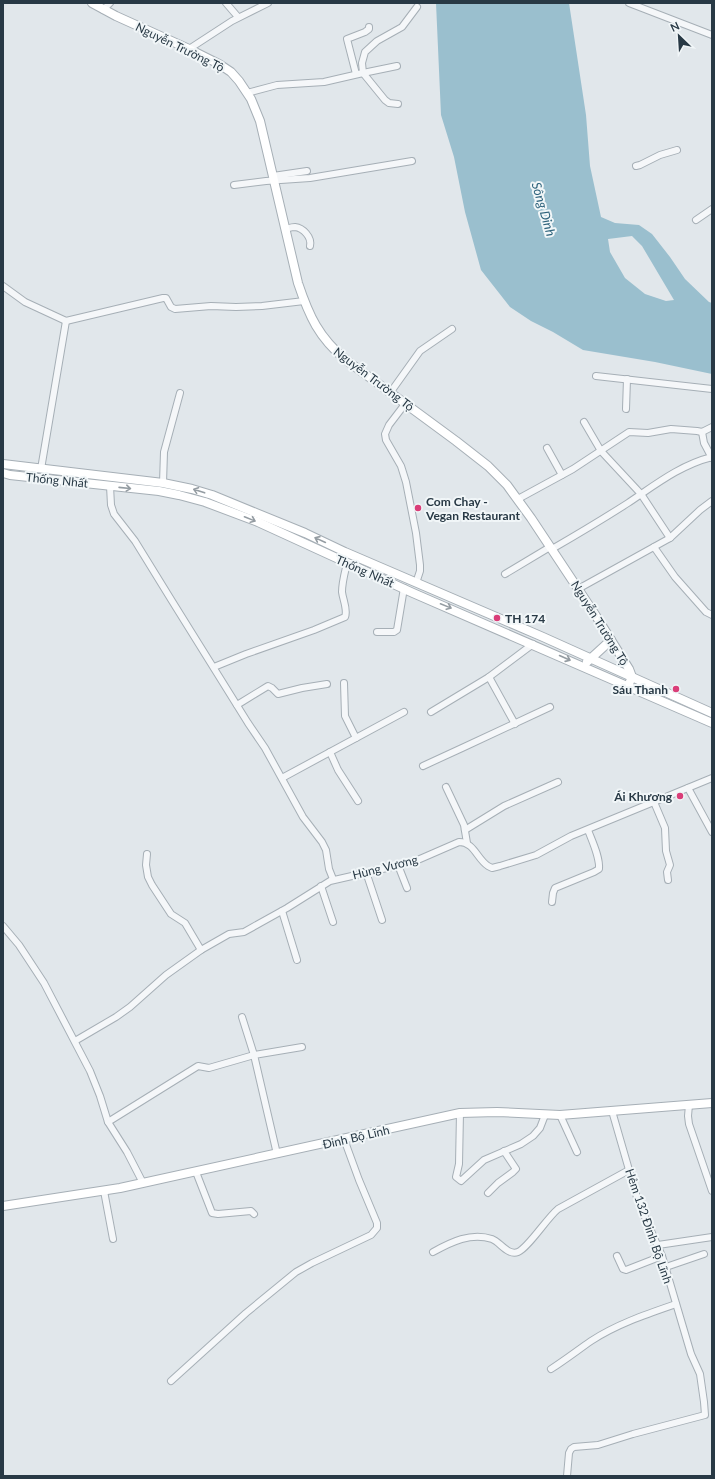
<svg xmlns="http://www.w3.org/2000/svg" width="715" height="1479" viewBox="0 0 715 1479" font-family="Lato,sans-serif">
  <rect width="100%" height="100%" fill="#e1e7eb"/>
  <path fill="#9abfce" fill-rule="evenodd" d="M436,3H569L586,115L590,166L601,217L615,223L639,225L652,234L670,257L685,279L709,302L712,303V374L655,362L583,350L553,332L531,321L510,307L481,270L465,212L454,157L441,115ZM632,236L642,246L674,300L666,301L645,294L625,278L610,252L608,239Z"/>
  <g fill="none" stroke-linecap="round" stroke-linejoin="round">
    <g stroke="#a6afb6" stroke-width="8">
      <g id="street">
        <path d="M226,3L238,17"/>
        <path d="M629,3L712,35"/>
        <path d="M103,10L110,3"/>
        <path d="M189,49L232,21L268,3"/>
        <path d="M356,74L347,39L365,32L369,29V27"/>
        <path d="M247,93L277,85L324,82L363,73L397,66"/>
        <path d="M398,104L389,103L385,100L363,73L362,63L365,52L377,41L402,27L417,7"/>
        <path d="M636,166L640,165L660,155L677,150"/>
        <path d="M273,176L307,171"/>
        <path d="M234,185L266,181L310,178L412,161"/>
        <path d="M696,220L712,209"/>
        <path d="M285,229C289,228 292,227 295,227C303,228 312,237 310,246"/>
        <path d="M3,286L25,302L66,321L163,298H166L171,307L175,309L211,306L236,307L262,306L304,301"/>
        <path d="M596,376L712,389"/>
        <path d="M390,393L420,351L452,329"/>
        <path d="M405,404L389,425L385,434L386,440L401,466L406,482L416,533L420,565V571L416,583"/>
        <path d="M626,409L627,379"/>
        <path d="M584,422L601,451L641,494L670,538"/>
        <path d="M702,432L704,443L712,458"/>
        <path d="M547,448L562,475"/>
        <path d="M41,469L66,321"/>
        <path d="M163,483L164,452L180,393"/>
        <path d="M110,486L111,505L114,514L135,541L172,601L248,723L265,748L303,817L322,842L326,850L329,869L333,879"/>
        <path d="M518,499L573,469L629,432L648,433L671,429L697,431L702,432L712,427"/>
        <path d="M654,547L675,577L706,612L712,615"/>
        <path d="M552,549C578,534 603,519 628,503C655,485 680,465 712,457"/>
        <path d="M505,574L550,547"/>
        <path d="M578,589L670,538L700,510L712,501"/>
        <path d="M377,632H394L397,630L404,588"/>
        <path d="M214,667L246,654L314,630L345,617C348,610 343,600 342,592C342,582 345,572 347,563"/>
        <path d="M489,677L515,724"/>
        <path d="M344,683L345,716L356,738"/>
        <path d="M237,705L268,686L272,688L278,694L302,688L327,684"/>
        <path d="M431,712L489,677L533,644"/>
        <path d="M330,752L338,770L358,801"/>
        <path d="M423,766L462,748L550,707"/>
        <path d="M282,778L404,712"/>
        <path d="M446,787L464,825L467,843"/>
        <path d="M688,788L712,832"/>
        <path d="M654,802L665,828L666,851L670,865L667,872L668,880"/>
        <path d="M465,830L504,806L558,782"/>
        <path d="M147,854L146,865L148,877L152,885L171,914L185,923L201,950"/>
        <path d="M398,865L407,888"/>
        <path d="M366,872L382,920"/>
        <path d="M321,886L333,922"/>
        <path d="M552,902L553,893L555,888L594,872L599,869C600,857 592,841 588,830"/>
        <path d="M282,911L297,960"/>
        <path d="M3,926L19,945L44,983L90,1071L100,1096L108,1122L127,1152L143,1183"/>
        <path d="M75,1041L116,1017L130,1007L166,975L201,950L229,934L244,932L287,908L330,881L413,862L459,842C474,842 477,859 488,866L492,868L500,866L536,855L571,836L712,778"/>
        <path d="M689,1105L688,1116L689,1124L712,1191"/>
        <path d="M460,1113L459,1164L456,1177L461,1181L484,1160L521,1144L533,1136L540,1128L545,1115"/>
        <path d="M560,1115L577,1152"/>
        <path d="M108,1122L198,1066L209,1068L254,1055L242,1017"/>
        <path d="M277,1154L254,1055L302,1047"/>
        <path d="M196,1172L212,1213L218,1214L251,1211L254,1214"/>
        <path d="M104,1191L113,1239"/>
        <path d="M488,1193L498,1183L513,1172L516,1169L504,1151"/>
        <path d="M658,1245L712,1237"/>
        <path d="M433,1252C451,1242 471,1232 492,1239C500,1242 508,1256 518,1252C528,1248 547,1218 558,1209L629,1170"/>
        <path d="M617,1256L623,1269L626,1270L662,1256"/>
        <path d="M666,1267L704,1254"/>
        <path d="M551,1369C565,1360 578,1350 591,1341C617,1324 647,1314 676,1304"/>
        <path d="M171,1381L246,1313L296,1272L312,1263L371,1235L377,1228V1223L359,1180L344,1139"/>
        <path d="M567,1476L569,1453L571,1449L574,1447L598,1445L633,1434L705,1415L704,1402L700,1374L691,1354L662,1256L638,1201L612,1111"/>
      </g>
    </g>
    <g stroke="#a6afb6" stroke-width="10">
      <g id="secondary">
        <path d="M92,3L116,16L189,49L219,64L231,72L239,81L251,99L260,121L298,283C309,316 319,338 346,360L456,441L488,466L507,485L531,518L596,616L629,669L632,677L628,686"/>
        <path d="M3,464L163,483L192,489L212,495L305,533L345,552L543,637L712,713"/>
        <path d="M3,473L10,475L159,491L179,495L205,502L258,522L413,593L712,723"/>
        <path d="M587,662L611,640"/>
        <path d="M3,1206L120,1188L460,1113L497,1112L560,1115L712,1103"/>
      </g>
    </g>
    <use href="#street" stroke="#f5f7f9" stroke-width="6"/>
    <use href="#secondary" stroke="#fff" stroke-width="8"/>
  </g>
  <defs><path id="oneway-shaft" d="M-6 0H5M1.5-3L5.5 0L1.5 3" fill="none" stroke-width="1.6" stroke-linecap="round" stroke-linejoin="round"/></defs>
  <g stroke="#949ca2">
    <use href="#oneway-shaft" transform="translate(125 488) rotate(6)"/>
    <use href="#oneway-shaft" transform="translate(199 491) rotate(-162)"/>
    <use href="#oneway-shaft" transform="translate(250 519) rotate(22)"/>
    <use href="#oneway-shaft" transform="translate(320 540) rotate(-155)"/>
    <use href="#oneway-shaft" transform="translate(446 606) rotate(22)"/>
    <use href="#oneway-shaft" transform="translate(565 658) rotate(24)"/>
  </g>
  <g fill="#da3d78" stroke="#f1f6f8" stroke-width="1.5">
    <circle cx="418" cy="508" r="4"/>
    <circle cx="497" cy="618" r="4"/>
    <circle cx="676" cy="689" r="4"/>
    <circle cx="680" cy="796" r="4"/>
  </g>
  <g text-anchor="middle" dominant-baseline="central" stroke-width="4" stroke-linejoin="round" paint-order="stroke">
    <g font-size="12" fill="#283945" stroke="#f1f6f8">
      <text transform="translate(180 47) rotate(26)">Nguyễn Trường Tộ</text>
      <text transform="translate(374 379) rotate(37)">Nguyễn Trường Tộ</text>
      <text transform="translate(57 480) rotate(6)">Thống Nhất</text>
      <text transform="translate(365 571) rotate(24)">Thống Nhất</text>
      <text transform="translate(600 623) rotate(58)">Nguyễn Trường Tộ</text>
      <text transform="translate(385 867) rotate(-14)">Hùng Vương</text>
      <text transform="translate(356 1137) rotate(-13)">Đinh Bộ Lĩnh</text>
      <text transform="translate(649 1226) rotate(71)">Hẻm 132 Đinh Bộ Lĩnh</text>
    </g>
    <g font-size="12" font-weight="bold" fill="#283945" stroke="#f1f6f8" text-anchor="start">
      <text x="426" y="501">Com Chay -<tspan x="426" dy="14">Vegan Restaurant</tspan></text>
      <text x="505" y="618">TH 174</text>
      <text x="668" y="689" text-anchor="end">Sáu Thanh</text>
      <text x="672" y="796" text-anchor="end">Ái Khương</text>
    </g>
    <g font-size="13" font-style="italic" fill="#2e637c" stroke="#f1f6f8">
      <text transform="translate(544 209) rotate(74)">Sông Dinh</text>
    </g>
  </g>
  <rect width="715" height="1479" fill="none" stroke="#283945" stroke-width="8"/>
  <g transform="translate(679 36) rotate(335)" stroke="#f1f6f8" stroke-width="3" paint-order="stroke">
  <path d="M0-3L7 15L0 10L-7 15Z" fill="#283945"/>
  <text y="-6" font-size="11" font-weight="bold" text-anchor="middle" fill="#283945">N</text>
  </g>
</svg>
